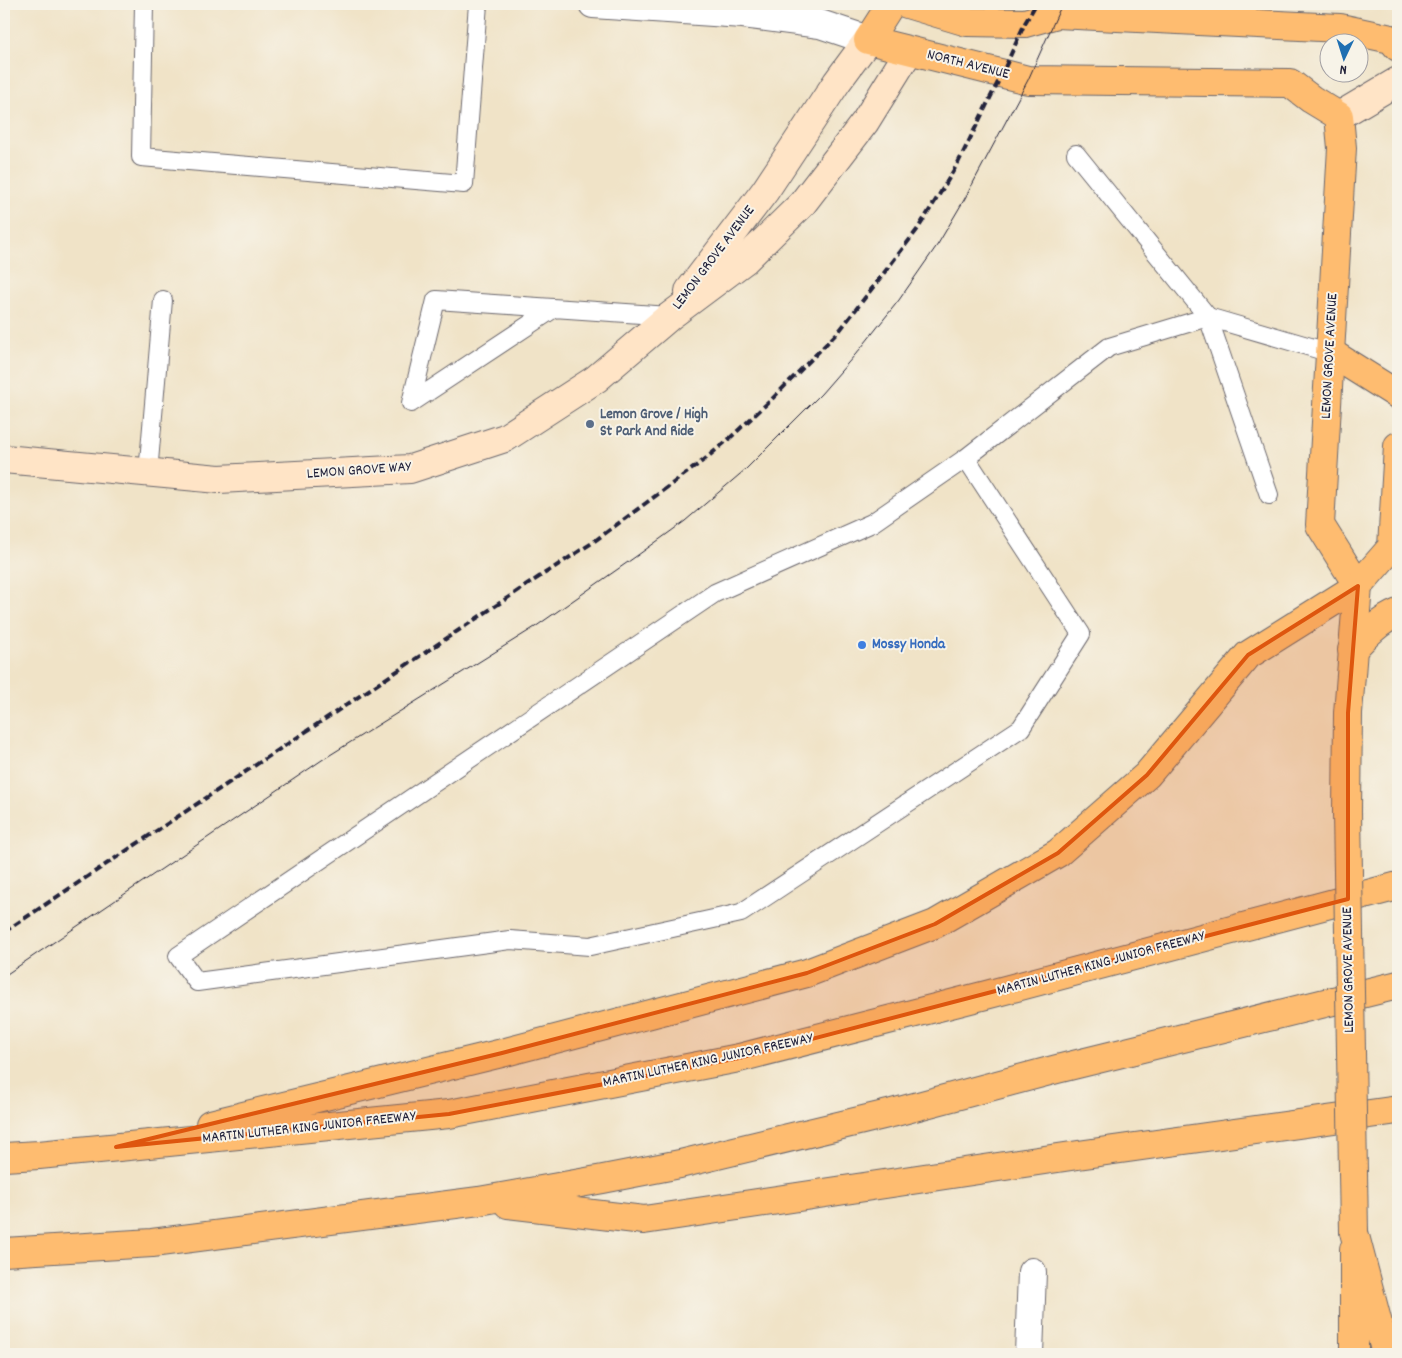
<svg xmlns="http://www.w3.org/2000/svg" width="1402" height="1358" viewBox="0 0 1402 1358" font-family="Dekko,sans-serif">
  <rect width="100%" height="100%" fill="#f7f3e8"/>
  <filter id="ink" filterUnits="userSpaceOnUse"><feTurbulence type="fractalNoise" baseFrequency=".02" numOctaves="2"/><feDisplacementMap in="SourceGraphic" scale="10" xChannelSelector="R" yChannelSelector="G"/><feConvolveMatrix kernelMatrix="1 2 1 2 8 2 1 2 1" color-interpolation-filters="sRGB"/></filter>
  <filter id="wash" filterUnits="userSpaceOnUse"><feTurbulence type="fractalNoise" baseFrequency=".0096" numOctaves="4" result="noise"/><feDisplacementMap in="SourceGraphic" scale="20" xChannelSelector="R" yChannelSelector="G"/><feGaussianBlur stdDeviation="1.12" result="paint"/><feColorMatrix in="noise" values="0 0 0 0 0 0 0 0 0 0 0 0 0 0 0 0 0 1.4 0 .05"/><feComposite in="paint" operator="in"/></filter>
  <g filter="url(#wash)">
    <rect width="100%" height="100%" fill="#f0e3c7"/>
  </g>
  <g filter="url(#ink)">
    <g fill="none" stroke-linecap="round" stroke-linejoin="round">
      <g stroke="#6a666c" stroke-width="20">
        <g id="service">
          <path d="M144,4L141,157L464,184L478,4"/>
          <path d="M1076,154L1208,317L1269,495"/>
          <path d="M553,309L411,403L436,300L670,316"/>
          <path d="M966,458L1081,634L1021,728L741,913L590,946L510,940L197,982L178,956L715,593L872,523L966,458L1109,347L1208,317L1331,353"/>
          <path d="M148,473L163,300"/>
        </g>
      </g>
      <g stroke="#6a666c" stroke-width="30">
        <path id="minor" d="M1029,1354L1032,1272"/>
      </g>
      <g stroke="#6a666c" stroke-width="30">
        <path id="tertiary" d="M593,4L743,14L820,24L868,40"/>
      </g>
      <g stroke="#6a666c" stroke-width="30">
        <g id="secondary">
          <path d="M1339,116L1398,81"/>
          <path d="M689,291L765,191L837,82L868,40"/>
          <path d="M4,459L219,479L410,469L505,438L596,379L670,316L745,260L802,204L865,122L909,51"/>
        </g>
      </g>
      <g stroke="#6a666c" stroke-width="30">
        <g id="primary">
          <path d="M891,4L868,40L1028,80L1290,83L1311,99L1339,116L1342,148L1320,525L1358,586L1348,713L1347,812"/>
          <path d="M907,4L967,22L1025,23L1057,14L1340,28L1391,39L1398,47"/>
          <path d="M1331,353L1398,395"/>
          <path d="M1358,586L1392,547L1398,446"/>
          <path d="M1354,1354V1249"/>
        </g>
      </g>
      <g stroke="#6a666c" stroke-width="30">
        <g id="motorway">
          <path d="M1392,547L1398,552"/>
          <path d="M1352,650C1365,636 1380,620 1398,613"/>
          <path d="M210,1124L502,1053L807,973L935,924L1058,853L1147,775L1248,655L1358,586"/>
          <path d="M4,1157L39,1155L449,1114L739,1058L986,995L1398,886"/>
          <path d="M508,1204L644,1220L1078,1155L1398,1110"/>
          <path d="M1354,1232L1386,1354"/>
          <path d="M4,1252L152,1243L479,1201L603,1179L680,1164L892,1113L1057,1069L1398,985"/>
        </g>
      </g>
      <use href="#service" stroke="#fff" stroke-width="18"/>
      <use href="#minor" stroke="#fff" stroke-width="28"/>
      <use href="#tertiary" stroke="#fff" stroke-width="28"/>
      <use href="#secondary" stroke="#ffe4c6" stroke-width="28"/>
      <use href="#primary" stroke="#febc70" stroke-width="28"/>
      <use href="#motorway" stroke="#febc70" stroke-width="28"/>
      <path stroke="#22223b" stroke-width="1" d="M4,976L322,760L535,627L638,555L685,521L746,469L821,394L861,348L899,300L938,244L964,200L1028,80L1062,4"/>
      <path stroke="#22223b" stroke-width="4" stroke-dasharray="8 4" stroke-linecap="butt" d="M4,932L539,577L592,543L704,460L730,438L772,399L840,330L917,230L939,195L958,163L1002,74L1025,23L1036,4"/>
      <g stroke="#6a666c" stroke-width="30" stroke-linecap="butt">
        <path id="primary-bridge" d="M1347,812L1354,1232"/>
      </g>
      <use href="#primary-bridge" stroke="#febc70" stroke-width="28"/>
    </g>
  </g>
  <path fill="#de560e" fill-opacity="0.2" stroke="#de560e" stroke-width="4" stroke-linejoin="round" d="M1358,586L1348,713V899L739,1058L449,1114L116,1147L502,1053L807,973L935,924L1058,853L1147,775L1248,655Z"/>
  <circle fill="#5c6f8a" stroke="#f7f3e8" stroke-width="2" cx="590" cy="424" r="5"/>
  <circle fill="#3f7fe0" stroke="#f7f3e8" stroke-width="2" cx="862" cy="645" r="5"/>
  <g text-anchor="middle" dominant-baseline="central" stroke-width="4" stroke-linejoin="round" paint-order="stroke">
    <g font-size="15" fill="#22223b" stroke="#f7f3e8">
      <text transform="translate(968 65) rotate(14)">NORTH AVENUE</text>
      <text transform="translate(714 258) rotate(-53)">LEMON GROVE AVENUE</text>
      <text transform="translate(1330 356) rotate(-87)">LEMON GROVE AVENUE</text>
      <text transform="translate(359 471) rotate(-4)">LEMON GROVE WAY</text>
      <text transform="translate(1101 964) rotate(-15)">MARTIN LUTHER KING JUNIOR FREEWAY</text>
      <text transform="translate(1349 970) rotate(-91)">LEMON GROVE AVENUE</text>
      <text transform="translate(708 1061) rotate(-12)">MARTIN LUTHER KING JUNIOR FREEWAY</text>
      <text transform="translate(309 1128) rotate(-6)">MARTIN LUTHER KING JUNIOR FREEWAY</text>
    </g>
    <g font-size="15" font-weight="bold" fill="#4e5e75" stroke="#f7f3e8" text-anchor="start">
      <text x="600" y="415">Lemon Grove / High<tspan x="600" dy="17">St Park And Ride</tspan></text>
    </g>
    <g font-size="15" font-weight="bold" fill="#366cbe" stroke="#f7f3e8" text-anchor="start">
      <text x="872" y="645">Mossy Honda</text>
    </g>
  </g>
  <rect width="1402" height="1358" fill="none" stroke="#f7f3e8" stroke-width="20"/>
  <g transform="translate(1344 58) rotate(184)"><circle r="24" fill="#f7f3e8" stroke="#a29fa3"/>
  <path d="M0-4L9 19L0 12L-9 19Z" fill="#1f6fb2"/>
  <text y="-8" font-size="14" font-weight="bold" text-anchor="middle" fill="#22223b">N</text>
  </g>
</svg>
